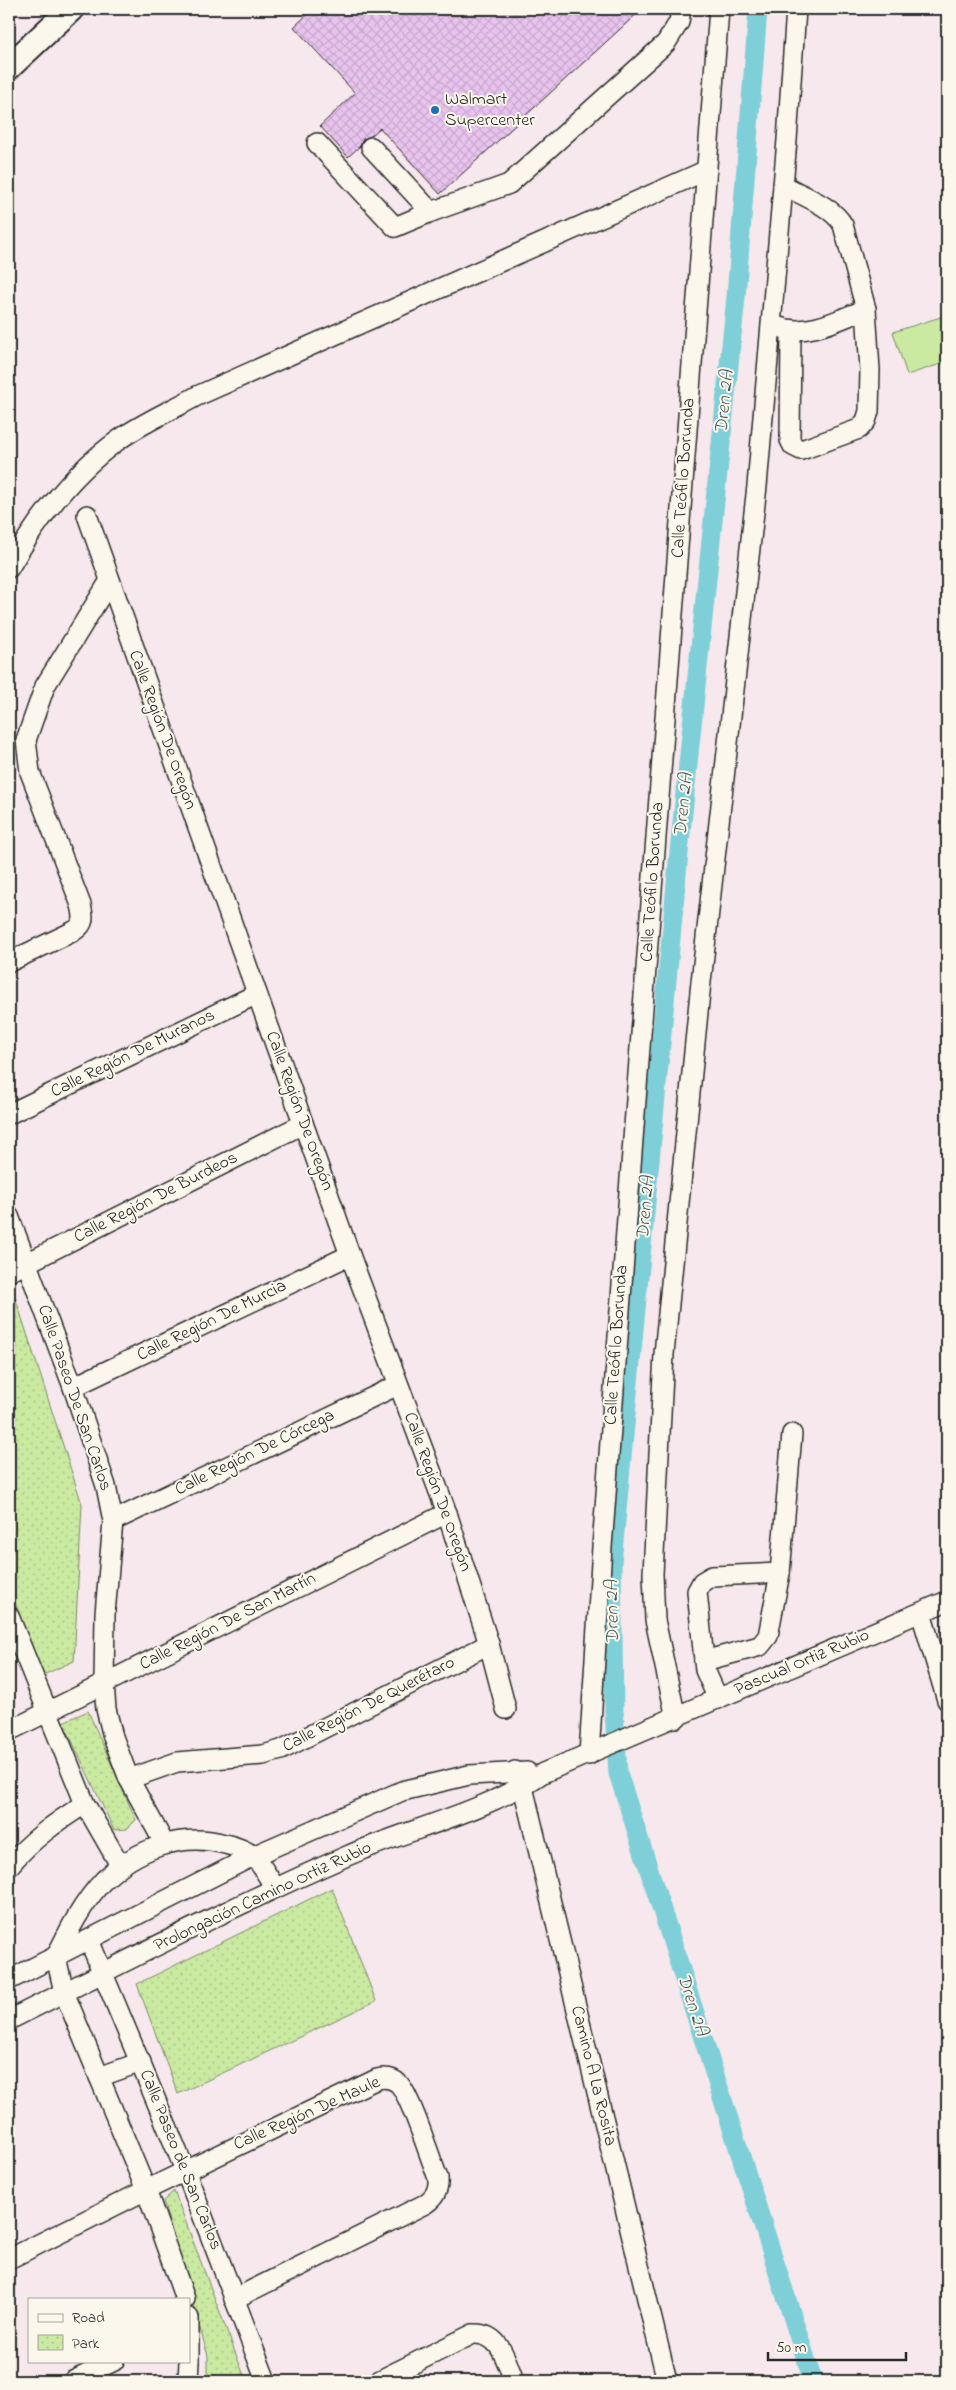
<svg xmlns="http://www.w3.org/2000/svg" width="956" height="2390" viewBox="0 0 956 2390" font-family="'Indie Flower',sans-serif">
  <defs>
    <pattern id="park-dots" width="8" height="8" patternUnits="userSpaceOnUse" patternTransform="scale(1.25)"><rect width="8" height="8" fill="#cae9a1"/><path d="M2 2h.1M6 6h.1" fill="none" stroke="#aec88b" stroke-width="1.8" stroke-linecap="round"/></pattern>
    <pattern id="building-cross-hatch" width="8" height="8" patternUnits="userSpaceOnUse" patternTransform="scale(1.25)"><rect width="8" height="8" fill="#e9c4ef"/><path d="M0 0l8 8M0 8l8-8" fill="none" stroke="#c8a9cd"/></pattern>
  </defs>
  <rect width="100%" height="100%" fill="#f6e8ed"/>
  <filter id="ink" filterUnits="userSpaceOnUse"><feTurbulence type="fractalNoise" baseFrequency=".02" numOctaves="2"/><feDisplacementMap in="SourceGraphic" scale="10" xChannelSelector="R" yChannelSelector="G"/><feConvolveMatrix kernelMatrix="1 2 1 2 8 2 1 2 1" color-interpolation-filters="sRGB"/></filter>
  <g filter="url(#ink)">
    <path fill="#cae9a1" stroke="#7a8a66" d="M947,315V362L907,375L893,332Z"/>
    <g fill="url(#park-dots)" stroke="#7a8a66">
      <path d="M9,1278L82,1504L74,1661L41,1676L9,1585Z"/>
      <path d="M88,1711L136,1820L127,1829L114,1830L63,1722Z"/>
      <path d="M332,1888L376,2001L178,2094L137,1984Z"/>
      <path d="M174,2191L246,2381H208V2356L163,2201Z"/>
    </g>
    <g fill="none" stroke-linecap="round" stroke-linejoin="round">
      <path stroke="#7ecfd7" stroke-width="19" d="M758,9L736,297L680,842L612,1563L614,1711L618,1773L813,2381"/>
    </g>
    <path fill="url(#building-cross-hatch)" stroke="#2b2b2b" d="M313,9H642L440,194L380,128L371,136L363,139L360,146L348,157L320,126L355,93L294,27Z"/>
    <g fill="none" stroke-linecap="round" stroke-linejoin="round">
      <g stroke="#2b2b2b" stroke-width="22">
        <g id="minor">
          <path d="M317,143L395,227L431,212"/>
          <path d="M371,147L431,212L509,184L666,43L679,22L681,9"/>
          <path d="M783,185C803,196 832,206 843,225L866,309L870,370L869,411L866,421L859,429L807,448L801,450L793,446L790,440L791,331"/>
          <path d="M779,327C808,337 840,319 866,309"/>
          <path d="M87,515L350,1255L447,1513L489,1644L506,1709"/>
          <path d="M9,568C37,520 74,471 120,439C144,422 172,410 197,396L707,170"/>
          <path d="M9,962L74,931C85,924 84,918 81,905L30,772L26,740L45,686L109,582"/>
          <path d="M9,1114L257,994"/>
          <path d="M9,1216L73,1387L106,1486L113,1521L105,1614L104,1684L106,1709L113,1737L129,1779L164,1843"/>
          <path d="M9,1272L303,1124"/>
          <path d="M73,1387L350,1255"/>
          <path d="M113,1521L398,1385"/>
          <path d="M921,1613L947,1700"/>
          <path d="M9,1616L85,1804L120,1865"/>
          <path d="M704,1661L760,1646L768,1636L780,1573L792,1434"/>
          <path d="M718,1699L705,1670L697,1591L702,1582L712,1576L780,1573"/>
          <path d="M676,1718L655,1620L653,1574L664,1354L701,982L757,486L787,140L796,9"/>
          <path d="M9,1731L447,1513"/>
          <path d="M589,1755L602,1547L719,9"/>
          <path d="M515,1771L523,1787L667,2381"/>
          <path d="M129,1779L177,1762L263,1755L281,1750L489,1644"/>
          <path d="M9,1866C31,1840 56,1822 85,1804"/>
          <path d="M89,1940L185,2170L266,2381"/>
          <path d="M9,1980L253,1856L402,1791L469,1775L527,1772"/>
          <path d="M9,2020C121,1964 232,1906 347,1856C411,1828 484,1813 543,1773L947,1601"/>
          <path d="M99,2077L141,2062"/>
          <path d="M9,2259L146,2190L377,2079C386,2077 393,2078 399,2084C411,2097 430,2158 438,2178C439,2190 435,2197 425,2204L234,2299"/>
          <path d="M185,2299L146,2190L64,1992L56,1957C69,1930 83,1902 104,1880C136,1849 182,1832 225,1844C234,1846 246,1850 253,1856C262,1864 268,1878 275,1887"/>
          <path d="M189,2318V2360"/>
          <path d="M73,2381L114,2361"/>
          <path d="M188,2381L189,2361"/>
          <path d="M378,2381L473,2334C500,2332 506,2360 514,2381"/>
        </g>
      </g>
      <g stroke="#2b2b2b" stroke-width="28">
        <path id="major" d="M9,67L71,9"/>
      </g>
      <use href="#minor" stroke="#fbf7ec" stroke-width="19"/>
      <use href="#major" stroke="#fbf7ec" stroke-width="24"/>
    </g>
  </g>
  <circle fill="#1f6fb2" stroke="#fbf7ec" stroke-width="2" cx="435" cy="110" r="5"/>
  <g text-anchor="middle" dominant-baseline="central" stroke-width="4" stroke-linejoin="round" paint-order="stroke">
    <g font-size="18" fill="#2b2b2b" stroke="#fbf7ec" text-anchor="start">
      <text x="445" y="100">Walmart<tspan x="445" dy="21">Supercenter</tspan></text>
    </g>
    <g font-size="18" fill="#2b2b2b" stroke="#fbf7ec">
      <text transform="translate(684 478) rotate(-86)">Calle Teófilo Borunda</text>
      <text transform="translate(162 730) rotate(70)">Calle Región De Oregón</text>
      <text transform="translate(653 882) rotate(-86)">Calle Teófilo Borunda</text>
      <text transform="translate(133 1054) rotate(-26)">Calle Región De Muranos</text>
      <text transform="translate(299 1111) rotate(70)">Calle Región De Oregón</text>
      <text transform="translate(156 1198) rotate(-27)">Calle Región De Burdeos</text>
      <text transform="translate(212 1321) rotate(-26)">Calle Región De Murcia</text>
      <text transform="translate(617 1345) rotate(-86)">Calle Teófilo Borunda</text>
      <text transform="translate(74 1398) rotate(71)">Calle Paseo De San Carlos</text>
      <text transform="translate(255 1453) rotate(-26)">Calle Región De Córcega</text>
      <text transform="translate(437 1492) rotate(70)">Calle Región De Oregón</text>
      <text transform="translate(228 1622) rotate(-27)">Calle Región De San Martín</text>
      <text transform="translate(802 1663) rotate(-23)">Pascual Ortiz Rubio</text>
      <text transform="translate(369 1705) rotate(-27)">Calle Región De Querétaro</text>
      <text transform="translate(263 1897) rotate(-25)">Prolongación Camino Ortiz Rubio</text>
      <text transform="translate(593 2076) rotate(76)">Camino A La Rosita</text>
      <text transform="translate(307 2114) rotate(-24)">Calle Región De Maule</text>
      <text transform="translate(180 2160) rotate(68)">Calle Paseo de San Carlos</text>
    </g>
    <g font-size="19" font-style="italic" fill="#445c5f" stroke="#fbf7ec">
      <text transform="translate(725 402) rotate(-84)">Dren 2A</text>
      <text transform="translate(684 805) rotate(-84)">Dren 2A</text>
      <text transform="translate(646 1208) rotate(-85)">Dren 2A</text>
      <text transform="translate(613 1612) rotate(-91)">Dren 2A</text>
      <text transform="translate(692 2005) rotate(72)">Dren 2A</text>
    </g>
  </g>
  <rect width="956" height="2390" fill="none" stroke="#fbf7ec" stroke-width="30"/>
  <rect x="15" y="15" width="926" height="2360" fill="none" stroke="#2b2b2b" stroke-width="2" filter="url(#ink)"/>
  <rect x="28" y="2298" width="162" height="65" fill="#fbf7ec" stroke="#a8a59f"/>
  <rect x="38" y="2314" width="25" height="8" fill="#fbf7ec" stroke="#a8a59f"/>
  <text x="72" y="2322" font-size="15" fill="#2b2b2b">Road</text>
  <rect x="38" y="2335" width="25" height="15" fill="url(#park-dots)" stroke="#a8a59f"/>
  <text x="72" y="2348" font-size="15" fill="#2b2b2b">Park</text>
  <path d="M768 2352v8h138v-8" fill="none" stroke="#2b2b2b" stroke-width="2.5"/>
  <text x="776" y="2352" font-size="15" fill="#2b2b2b" stroke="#fbf7ec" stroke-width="4" paint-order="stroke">50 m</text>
</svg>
